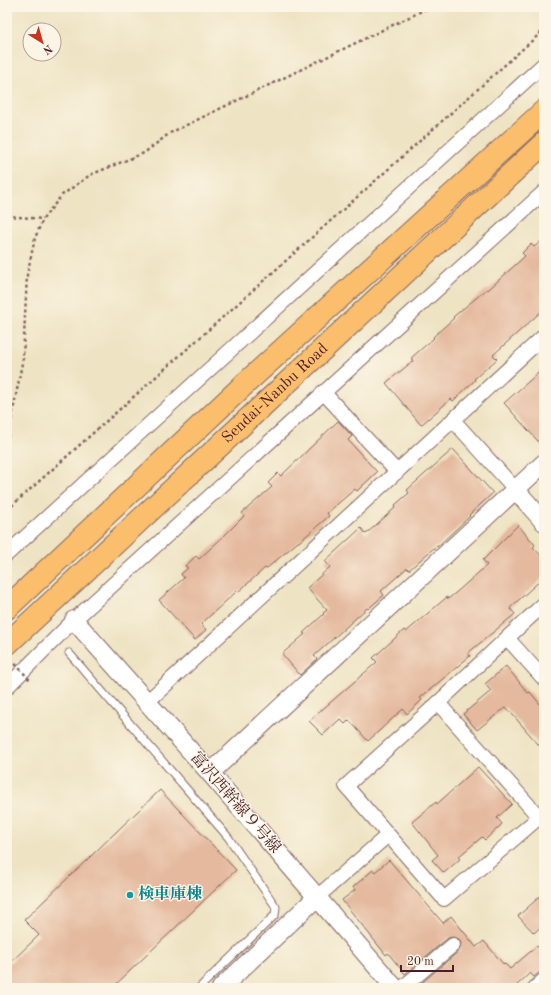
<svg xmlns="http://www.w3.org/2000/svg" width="551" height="995" viewBox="0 0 551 995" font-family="'Old Standard TT','Noto Serif JP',serif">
  <rect width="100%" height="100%" fill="#fcf5e5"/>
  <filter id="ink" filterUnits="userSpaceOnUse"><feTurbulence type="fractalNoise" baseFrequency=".025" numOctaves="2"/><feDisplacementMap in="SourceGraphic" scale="8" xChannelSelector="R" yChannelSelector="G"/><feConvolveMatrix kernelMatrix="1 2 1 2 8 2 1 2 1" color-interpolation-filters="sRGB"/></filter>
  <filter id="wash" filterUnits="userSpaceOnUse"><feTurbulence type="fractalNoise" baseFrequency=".012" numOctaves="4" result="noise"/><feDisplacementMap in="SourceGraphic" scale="16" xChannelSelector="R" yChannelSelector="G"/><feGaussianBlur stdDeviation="0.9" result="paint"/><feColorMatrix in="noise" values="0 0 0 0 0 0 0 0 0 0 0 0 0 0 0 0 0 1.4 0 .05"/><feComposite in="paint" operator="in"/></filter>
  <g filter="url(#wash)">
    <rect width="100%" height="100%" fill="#eee3c3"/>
    <g id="blocks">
      <g fill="#e4b99e">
        <path d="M544,239V309L493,355L497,359L474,379L475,380L453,401L451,399L421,425L386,383L413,361L411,358L434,338L433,337L454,318L453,317L487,289L488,290L525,256L522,253L531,244L534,247Z"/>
        <path d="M544,368V448L504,403Z"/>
        <path d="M338,421L352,436L348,440L377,472L357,491L355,489L327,513L329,516L299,542H298L266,569L265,568L238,592L237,591L201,624L206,630L195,640L159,600L184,578L181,574L188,568L185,566L196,556L199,559L224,536L244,516L242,513L272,487L268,483L278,473L281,476Z"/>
        <path d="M453,449L493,493L469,515L470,516L437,547L436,546L409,570L407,568L381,591L384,595L368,609L367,608L314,656L317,659L300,675L282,654L305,634L303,633L324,614L323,613L327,610L307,588L330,567L325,561L361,528L366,534L396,507L395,505L409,493L407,490Z"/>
        <path d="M518,525L535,545L533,547L544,559V577L510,608L515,614L468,653L470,656L420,698L422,700L407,714L403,709L368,741L349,720L345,724L340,719L323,735L309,721L377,662L373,658L404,630L406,632L447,597L448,599L459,590L487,565L483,560Z"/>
        <path d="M506,666L528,693L530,692L544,709V751L506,707L477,730L463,714L491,691L485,684Z"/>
        <path d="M478,767L512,804L497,818L502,824L485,840L482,837L458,857L460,859L444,873L432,860L438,855L412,822L436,802L437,804Z"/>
        <path d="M160,790L236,870L112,988H7V966L39,935L24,920Z"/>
        <path d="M389,860L443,923L451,916L476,947L484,941L504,965L505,964L510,969L537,946L544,954V968L534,977L530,973L514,988H417V987L459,951L461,944L459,939L452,937L448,938L405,974L388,953L386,955L342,900L355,890L353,887L373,870L375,872Z"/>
        <path d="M544,893V924L534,933L518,916Z"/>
      </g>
    </g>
  </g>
  <g filter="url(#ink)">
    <use href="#blocks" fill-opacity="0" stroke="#836460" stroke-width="1"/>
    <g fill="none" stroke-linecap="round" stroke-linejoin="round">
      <g stroke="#836460" stroke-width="9">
        <path id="service" d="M69,653L228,837L276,907L275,915L199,988"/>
      </g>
      <g stroke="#836460" stroke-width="16">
        <g id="minor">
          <path d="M323,392L397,472"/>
          <path d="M453,420L515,489"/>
          <path d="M7,554L544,64"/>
          <path d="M544,604L507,638L544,679"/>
          <path d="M507,638L438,703L346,786L444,899L544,813"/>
          <path d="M7,687L74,620L544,192"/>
          <path d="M147,702L544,336"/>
          <path d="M438,703L539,817"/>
          <path d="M317,897L388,835"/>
          <path d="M402,988L453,945"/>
          <path d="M535,988L544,980"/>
        </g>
      </g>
      <g stroke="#836460" stroke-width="20">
        <g id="tertiary">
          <path d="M515,489L544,522"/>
          <path d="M74,620L210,773L395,988"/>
          <path d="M210,773L544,463"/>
          <path d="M221,988L317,897"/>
        </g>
      </g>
      <g stroke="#836460" stroke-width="24">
        <g id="motorway">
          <path d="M7,608L247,382L544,111"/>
          <path id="s1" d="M7,644L544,143"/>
        </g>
      </g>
      <g stroke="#836460" stroke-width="2.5" stroke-dasharray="3 3" stroke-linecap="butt">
        <path d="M7,216L43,219"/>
        <path d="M7,443L23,358L27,275L35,238L43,219L62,195L90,175L144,153L170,133L430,7"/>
        <path d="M7,510L544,30"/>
      </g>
      <use href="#service" stroke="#fff" stroke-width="7"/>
      <use href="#minor" stroke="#fff" stroke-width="14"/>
      <use href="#tertiary" stroke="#fff" stroke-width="18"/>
      <use href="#motorway" stroke="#fabe6d" stroke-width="22"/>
      <path stroke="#836460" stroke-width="2.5" stroke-dasharray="3 3" stroke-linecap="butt" d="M7,655L30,680"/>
    </g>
  </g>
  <circle fill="#0f9aa8" stroke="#fcf5e5" stroke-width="1.5" cx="130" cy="895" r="4"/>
  <g text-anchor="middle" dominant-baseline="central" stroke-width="3" stroke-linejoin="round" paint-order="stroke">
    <g font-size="16" fill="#4a1f2b" stroke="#fcf5e5">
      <text stroke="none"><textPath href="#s1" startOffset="367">Sendai-Nanbu Road</textPath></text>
      <text transform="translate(235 803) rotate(49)">富沢西幹線９号線</text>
    </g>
    <g font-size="16" font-weight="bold" fill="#0d838f" stroke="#fcf5e5" text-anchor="start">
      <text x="138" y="895">検車庫棟</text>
    </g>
  </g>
  <rect width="551" height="995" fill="none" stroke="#fcf5e5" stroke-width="24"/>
  <g transform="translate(42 42) rotate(143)"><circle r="19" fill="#fcf5e5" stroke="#b59f9b"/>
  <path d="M0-3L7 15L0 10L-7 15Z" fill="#c8321e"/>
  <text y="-6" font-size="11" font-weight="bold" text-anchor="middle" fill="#4a1f2b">N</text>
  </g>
  <path d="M401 965v6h52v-6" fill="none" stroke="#4a1f2b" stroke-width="2"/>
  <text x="407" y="965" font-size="12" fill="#4a1f2b" stroke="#fcf5e5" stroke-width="3" paint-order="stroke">20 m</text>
</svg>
